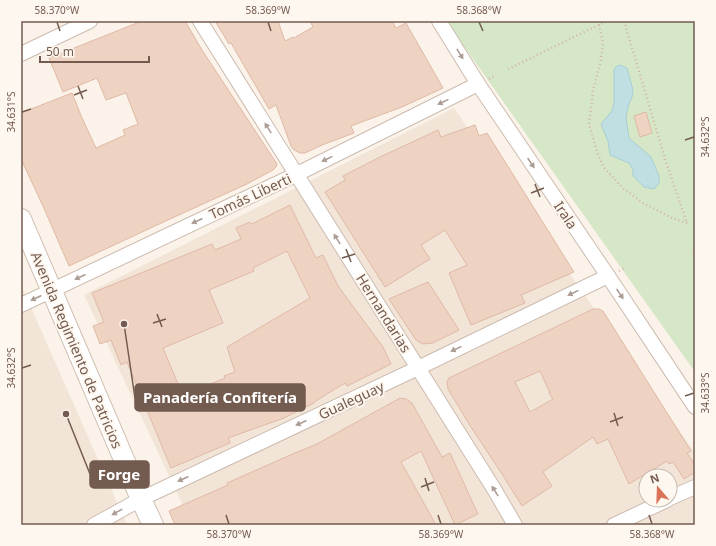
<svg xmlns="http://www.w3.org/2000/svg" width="716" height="546" viewBox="0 0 716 546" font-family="'Noto Sans',sans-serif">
  <rect width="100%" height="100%" fill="#fbf3e9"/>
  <g fill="#f2e5d8" fill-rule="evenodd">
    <path d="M454,108L695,453V525H192L84,295ZM646,476H670V500H646Z"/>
    <path d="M21,285L37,321L127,525H21Z"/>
  </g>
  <path fill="#d6e7c8" d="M446,21H695V372Z"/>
  <path fill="#bfdfe3" stroke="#a6ced4" d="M619,65L627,68L633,90L632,97L628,106L626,118L629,138L651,157L659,176V183L654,189L644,187L633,176V170L629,163L610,155L608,141L601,124L612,111L614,103V69Z"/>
  <g fill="#eed3c3" stroke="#dfb9a5" fill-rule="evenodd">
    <path d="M142,21H185L202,50L277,164L276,167L273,170L247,184L170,219L69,266L43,206L21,159V113L72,93L82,118L96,148L125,135L123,130L138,124L126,93L106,100L97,78L63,92L49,58Z"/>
    <path d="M215,21H278L285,41L293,37L294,38L313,27L310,21H392L396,28L406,23L443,88L402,107L351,126L354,133L322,145L305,153H300L294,150L291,146L276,105L269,109L231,43L229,44Z"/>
    <path d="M646,112L652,133L640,137L634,116Z"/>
    <path d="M475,125L479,136L487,133L574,272L521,295L525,303L471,325L449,273L467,265L445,230L421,245L430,259L385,287L325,192L345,180L343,176L380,157L438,130L441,137Z"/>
    <path d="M290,205L316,258L323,255L338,286L383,347L391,364L347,386L345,383L314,402V403L284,418L228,438L230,443L171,468L127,362L121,365L111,340L100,344L93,326L104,322L92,293L212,244L215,250L241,239L236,228L250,222L252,224ZM287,251L310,298L227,347L235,372L224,376L225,378L183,396L163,348L223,323L209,290L254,271L253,268Z"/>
    <path d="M428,282L459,330L433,343L423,344L416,340L389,299Z"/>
    <path d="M593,309H599L603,311L691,451L687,453L695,465V472L684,479L673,462L669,464L667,461L629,484L608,439L597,444L593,437L547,469L543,472L552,486L522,506L502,474L469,424L448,389L447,382L449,378ZM540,371L550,393H549L553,399L530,412L515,382Z"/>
    <path d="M400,398L406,399L412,403L442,457L450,453L478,514L455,525L421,451L401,462L436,525H175L169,511L228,485L227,483L295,453L317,444Z"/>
  </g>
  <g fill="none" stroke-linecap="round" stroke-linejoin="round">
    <g stroke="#ccbbb0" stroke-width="16">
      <g id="minor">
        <path d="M200,21L494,489L515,525"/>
        <path d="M439,21L478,84L608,276L695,407"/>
        <path d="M21,54L90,21"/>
        <path d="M21,305L297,174L478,84"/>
        <path d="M670,498L695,487"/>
        <path d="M94,525L141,499L418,368L608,276"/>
        <path d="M614,525L667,500"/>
      </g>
    </g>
    <g stroke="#d0bdb0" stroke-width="22">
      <path id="secondary" d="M21,219L141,499L153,525"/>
    </g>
    <g stroke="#d3b6a6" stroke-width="2.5" stroke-dasharray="1 3" stroke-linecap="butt">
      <path d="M597,21L599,25L603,43L601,60L593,91L589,124L597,152L604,168L624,189L643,203L672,218L687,223L688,225"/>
      <path d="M624,21L666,162L687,223"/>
      <path d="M508,69L607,21"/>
      <path d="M489,79L496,75"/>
      <path d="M694,249L695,255"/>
      <path d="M619,271L626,267"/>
    </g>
    <use href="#minor" stroke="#fff" stroke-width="14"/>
    <use href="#secondary" stroke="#fff" stroke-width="20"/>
  </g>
  <defs><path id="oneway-solid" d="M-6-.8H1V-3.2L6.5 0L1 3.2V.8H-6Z"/></defs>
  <g fill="#ab9d95">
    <use href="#oneway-solid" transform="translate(460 54) rotate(58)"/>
    <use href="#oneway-solid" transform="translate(443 102) rotate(154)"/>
    <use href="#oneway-solid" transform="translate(268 128) rotate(-122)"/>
    <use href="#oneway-solid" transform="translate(327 159) rotate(154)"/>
    <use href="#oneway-solid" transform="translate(531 163) rotate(56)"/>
    <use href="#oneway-solid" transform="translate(197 221) rotate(155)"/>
    <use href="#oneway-solid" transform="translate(337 239) rotate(-122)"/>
    <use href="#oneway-solid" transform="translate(80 277) rotate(155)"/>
    <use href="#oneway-solid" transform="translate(573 293) rotate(154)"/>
    <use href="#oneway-solid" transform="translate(620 294) rotate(56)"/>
    <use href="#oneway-solid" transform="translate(36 298) rotate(155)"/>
    <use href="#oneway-solid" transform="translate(456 349) rotate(154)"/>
    <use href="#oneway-solid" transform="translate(301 423) rotate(155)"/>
    <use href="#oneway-solid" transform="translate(183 479) rotate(155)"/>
    <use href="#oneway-solid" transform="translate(495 491) rotate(-122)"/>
    <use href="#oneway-solid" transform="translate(117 512) rotate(151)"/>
  </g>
  <path fill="none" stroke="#735b4f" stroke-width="1.5" d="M57,22L60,31M268,22L271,31M479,22L483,31M78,86L83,99M74,95L87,90M22,112L31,109M685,140L694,137M535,184L540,197M531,193L544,188M346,249L351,262M342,258L355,254M157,314L162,327M153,323L166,319M22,368L31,365M685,396L694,393M614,413L618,426M610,422L623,417M425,478L429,491M421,487L434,482M226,515L229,524M438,515L441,524M649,515L652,524"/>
  <g text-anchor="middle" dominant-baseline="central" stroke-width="4" stroke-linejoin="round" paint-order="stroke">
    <g font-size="14" fill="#735b4f" stroke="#fef7ef">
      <text transform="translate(250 196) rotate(-25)">Tomás Liberti</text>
      <text transform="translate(566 215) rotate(56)">Irala</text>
      <text transform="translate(384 313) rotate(58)">Hernandarias</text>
      <text transform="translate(77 350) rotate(67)">Avenida Regimiento de Patricios</text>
      <text transform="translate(351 400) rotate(-25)">Gualeguay</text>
    </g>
  </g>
  <path fill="none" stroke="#735b4f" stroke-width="1.5" d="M124 324L135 398M66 414L90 474"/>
  <g fill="#735b4f" stroke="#fef7ef" stroke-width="1.5">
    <circle cx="124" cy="324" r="4"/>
    <circle cx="66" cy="414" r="4"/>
  </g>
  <g fill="#735b4f" stroke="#735b4f" stroke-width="1.5">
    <rect x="135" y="384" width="170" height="27" rx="4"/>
    <rect x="90" y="461" width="59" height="27" rx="4"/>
  </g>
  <g font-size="15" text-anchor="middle" font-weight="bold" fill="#fff">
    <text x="220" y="403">Panadería Confitería</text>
    <text x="119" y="480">Forge</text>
  </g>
  <rect width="716" height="546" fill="none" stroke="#fef7ef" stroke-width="44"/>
  <g transform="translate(658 488) rotate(341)"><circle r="19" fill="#fef7ef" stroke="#c6b9af"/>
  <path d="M0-3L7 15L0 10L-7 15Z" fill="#d97259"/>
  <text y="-6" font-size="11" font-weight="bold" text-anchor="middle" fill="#735b4f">N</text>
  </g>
  <path d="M40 56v6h109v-6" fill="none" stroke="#735b4f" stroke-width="2"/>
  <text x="46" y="56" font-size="12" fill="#735b4f" stroke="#fef7ef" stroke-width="3" paint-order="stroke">50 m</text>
  <rect x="22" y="22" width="672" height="502" fill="none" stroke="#735b4f" stroke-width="1.5"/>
  <g font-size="10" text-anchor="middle" fill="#735b4f">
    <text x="57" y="14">58.370°W</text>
    <text x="268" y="14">58.369°W</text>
    <text x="479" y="14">58.368°W</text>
    <text transform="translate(11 112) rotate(-90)" y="4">34.631°S</text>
    <text transform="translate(705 137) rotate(-90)" y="4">34.632°S</text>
    <text transform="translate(11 368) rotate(-90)" y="4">34.632°S</text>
    <text transform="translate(705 393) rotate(-90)" y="4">34.633°S</text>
    <text x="229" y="538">58.370°W</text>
    <text x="441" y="538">58.369°W</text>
    <text x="652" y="538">58.368°W</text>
  </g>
</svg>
